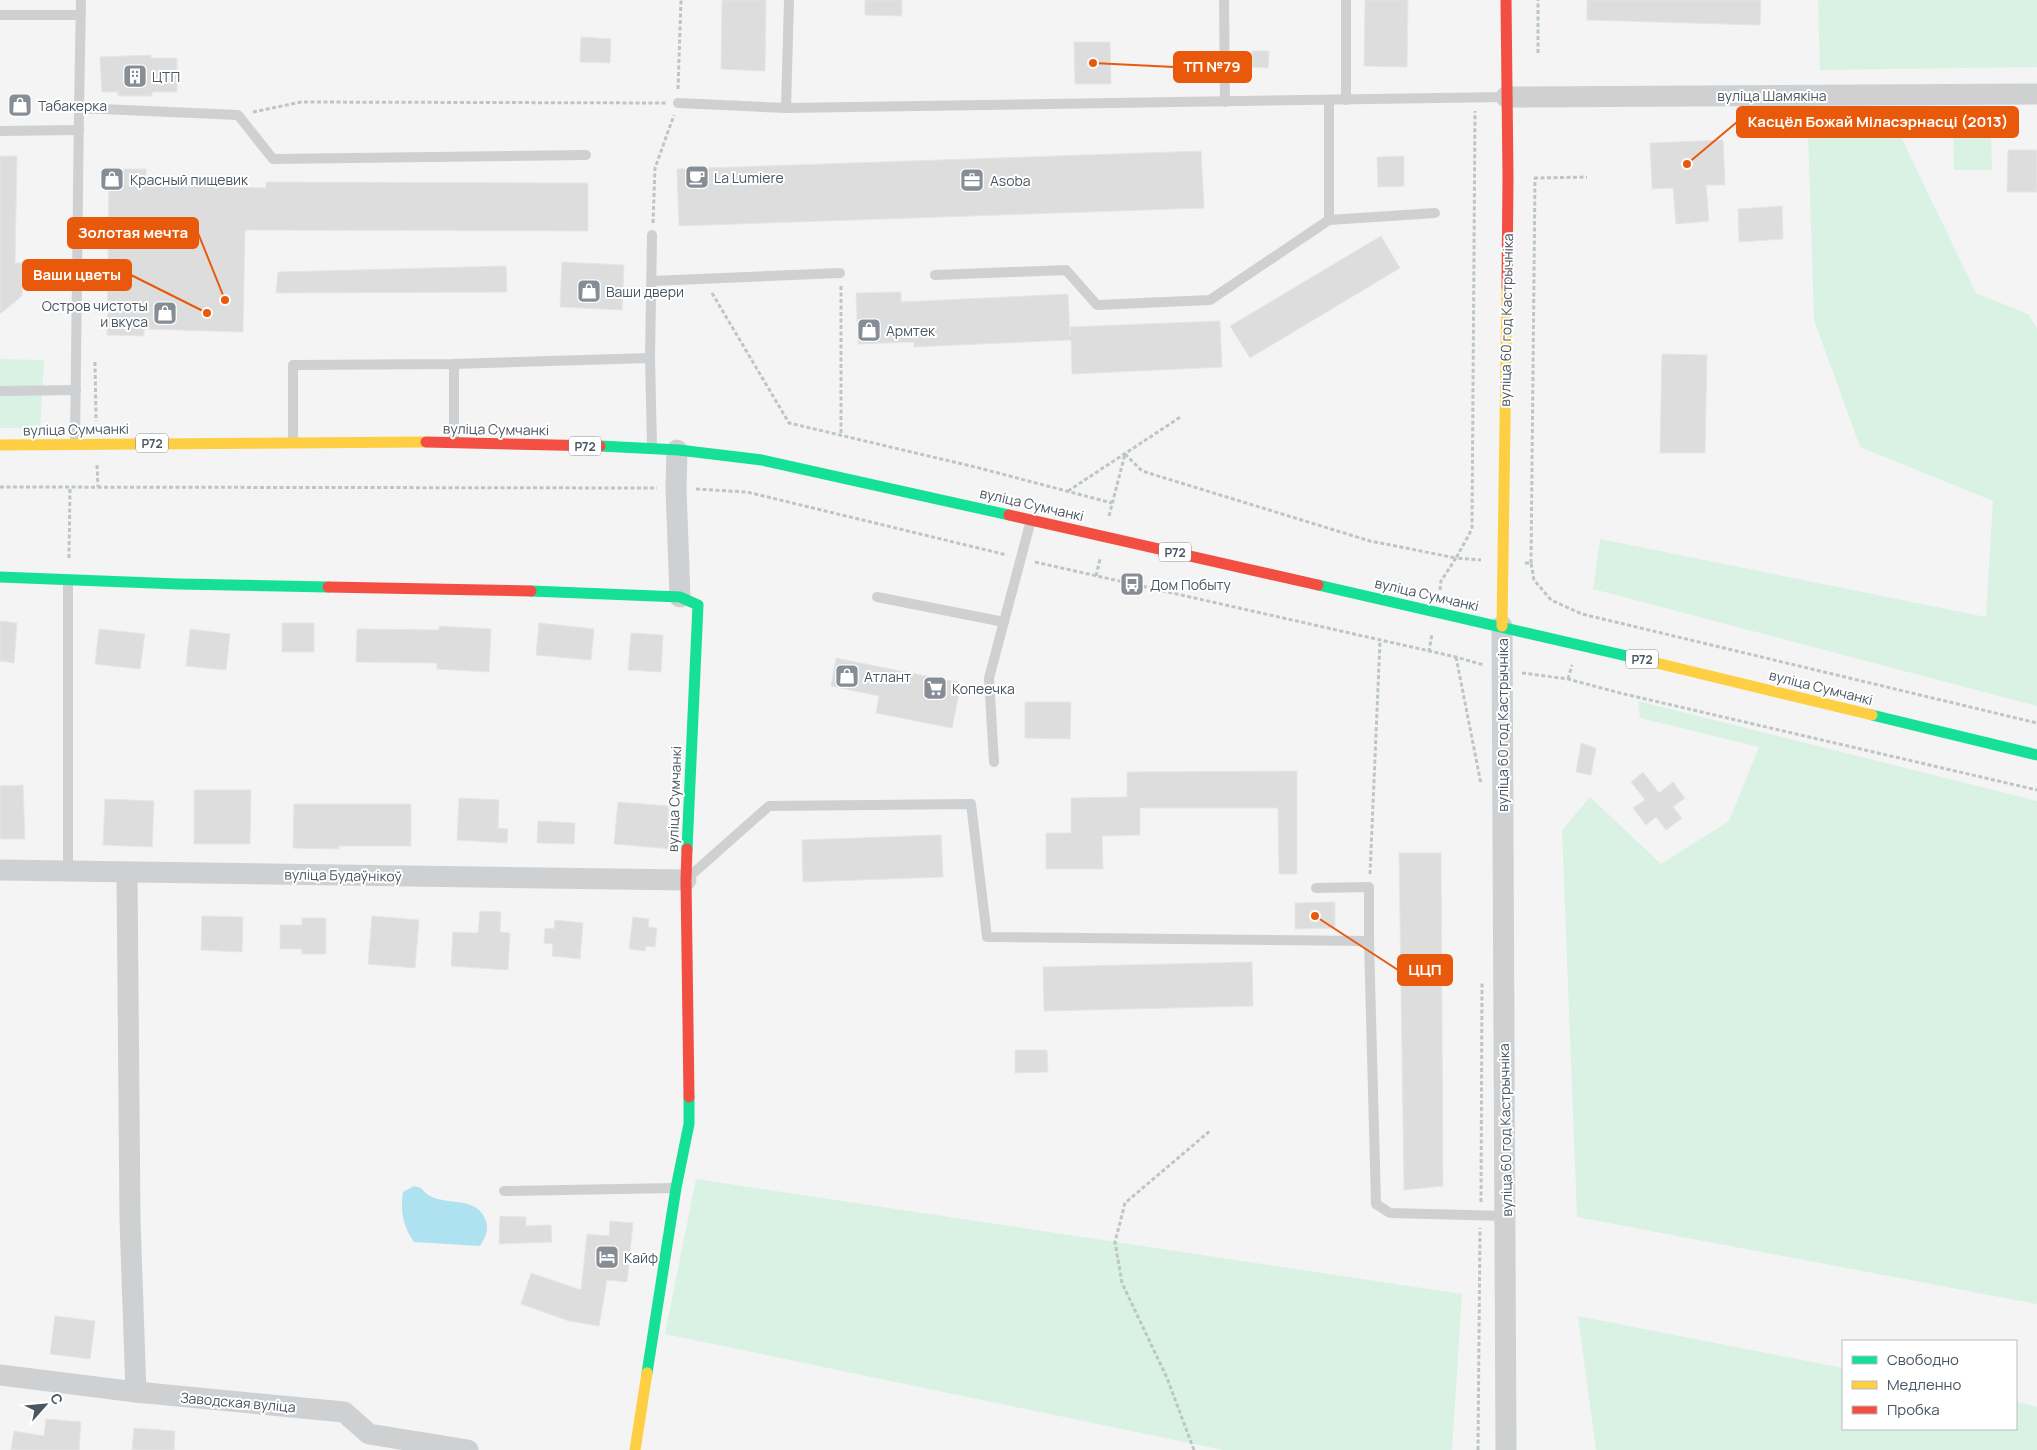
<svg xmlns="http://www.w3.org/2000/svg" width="2037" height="1450" viewBox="0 0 2037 1450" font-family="Manrope,sans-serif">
  <rect width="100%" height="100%" fill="#f4f4f4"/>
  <g fill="#d9f2e3">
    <path d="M1823,0H2037V67L1820,70L1818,1Z"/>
    <path d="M1953,132H1991L1992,170H1954Z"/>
    <path d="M1808,133L1900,135L1976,293L2028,314L2037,328V706L1593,589L1600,539L1986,617L1993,501L1860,447L1814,320Z"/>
    <path d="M0,359L44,360L40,428H0Z"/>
    <path d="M1638,701L2037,801V1304L1577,1217L1562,830L1590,797L1661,864L1729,821L1759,747L1640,718Z"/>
    <path d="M696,1179L1462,1294L1452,1450H1223L665,1334Z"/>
    <path d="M1578,1316L1843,1368V1429H2016V1402L2037,1407V1450H1596Z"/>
  </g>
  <path fill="#aee2f0" d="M414,1186L421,1188C438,1211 476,1191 486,1221C489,1230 485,1238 480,1246L414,1242C403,1227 400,1210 403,1192Z"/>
  <g fill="#ddddde" stroke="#e5e6e7">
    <path d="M722,0H766L765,71L721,69Z"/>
    <path d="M865,0H902V16L865,15Z"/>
    <path d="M1365,0H1408L1407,67L1364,66Z"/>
    <path d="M1587,0H1761L1760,25L1587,20Z"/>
    <path d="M581,37L611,39L610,63L580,62Z"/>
    <path d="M1074,42H1110L1111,84H1075Z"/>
    <path d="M1252,51H1269L1268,68L1252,67Z"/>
    <path d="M151,55V58H177V92H152V96H118V92H102L100,57Z"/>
    <path d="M1723,140L1725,185H1706L1709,221L1676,224L1673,188L1652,189L1650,143Z"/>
    <path d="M2008,150H2037V192H2007Z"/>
    <path d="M1201,151L1204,208L679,226L677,169Z"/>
    <path d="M0,156H17L15,263H23L22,296L0,314Z"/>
    <path d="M1404,156V186L1378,187L1377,157Z"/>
    <path d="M109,169H146V185L266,188V182L588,183V231L245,230L243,332L144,329V336L107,335Z"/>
    <path d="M1782,206L1783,239L1739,242L1738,209Z"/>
    <path d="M1381,236L1400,268L1250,358L1230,326Z"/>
    <path d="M562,262L624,265L622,310L560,307Z"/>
    <path d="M506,266L507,292L276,293L278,272Z"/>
    <path d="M901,292V302L1068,294L1070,336V327L1220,321L1222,367L1072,374L1071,340L914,347V342L858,344L856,293Z"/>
    <path d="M1662,354L1707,355L1705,453H1660Z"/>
    <path d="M0,621L17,623L14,663L0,661Z"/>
    <rect x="282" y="623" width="32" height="29"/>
    <path d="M539,623L594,629L591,660L536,655Z"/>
    <path d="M439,626L491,629L489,672L437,669V663L356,662L357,629L439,630Z"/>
    <path d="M99,629L145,634L140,669L95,664Z"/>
    <path d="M190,629L230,634L226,670L186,666Z"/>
    <path d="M631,633L663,635L661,672L628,670Z"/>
    <path d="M836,658L961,683L952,728L876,713L879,696L831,686Z"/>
    <path d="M1025,702H1071L1070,739L1025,738Z"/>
    <path d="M1581,743L1596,748L1591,775L1576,772Z"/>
    <path d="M1297,771V874H1279L1278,808H1140V835L1102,836L1103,869H1046V833H1071V798L1127,797V772Z"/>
    <path d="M1643,772L1659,793L1673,782L1685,798L1673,807L1682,818L1666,830L1656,817L1646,825L1633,808L1645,800L1631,782Z"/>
    <path d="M23,785L25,839H0V786Z"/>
    <path d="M194,790H251L250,844H194Z"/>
    <path d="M459,798L499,800L498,828L508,829L507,843L457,840Z"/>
    <path d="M105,799L154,801L152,847L103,845Z"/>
    <path d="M618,802L669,806L667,832H672V849L614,844Z"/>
    <path d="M294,804H411V846H339V849L293,848Z"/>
    <path d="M538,821L575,823L574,844L537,843Z"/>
    <path d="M941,835L943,877L803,882L802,840Z"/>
    <path d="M1399,853H1441L1443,1186L1404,1190Z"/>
    <path d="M1335,902V928L1295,929V903Z"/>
    <path d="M480,911L501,912L500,932L510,933L508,970L451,966L453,932L478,933Z"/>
    <path d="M202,916L243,917L242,952L201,950Z"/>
    <path d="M372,916L419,920L415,968L368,964Z"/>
    <path d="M633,917L649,919L648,927L657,928L655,947L646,946L645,951L629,949Z"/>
    <path d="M302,918H326V954H302V949H280V925H302Z"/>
    <path d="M555,920L583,923L580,959L552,956L553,944L544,943L545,928L554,929Z"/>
    <path d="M1252,962L1253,1006L1044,1011L1043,967Z"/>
    <path d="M1015,1050H1047L1048,1072L1015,1073Z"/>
    <path d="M500,1216L526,1217V1226L551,1225L552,1242L499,1244Z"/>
    <path d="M610,1221L633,1223L627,1282L607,1280L599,1326L569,1321L521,1304L531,1273L581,1290L587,1234L609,1236Z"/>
    <path d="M55,1316L95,1321L90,1359L50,1354Z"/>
    <path d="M46,1419L81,1422L79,1450H11L14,1431L44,1436Z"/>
    <path d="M134,1428L175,1431L174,1450H132Z"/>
  </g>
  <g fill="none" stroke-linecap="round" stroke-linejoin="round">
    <g stroke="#bcc7c4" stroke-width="3" stroke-dasharray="4 2.5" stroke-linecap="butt">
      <path d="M1538,53V0"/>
      <path d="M678,89L681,0"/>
      <path d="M253,112L301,102L666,103"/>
      <path d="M1534,178L1587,177"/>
      <path d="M653,223L655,168L674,115"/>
      <path d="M841,286V435"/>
      <path d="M712,293L789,423L979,468L1112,503"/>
      <path d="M95,362L96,421"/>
      <path d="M1125,454L1142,471L1370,541L1456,558L1472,529L1475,111"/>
      <path d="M97,465L98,487"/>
      <path d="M0,487L657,488"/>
      <path d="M696,489L747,492L1007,555"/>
      <path d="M1068,491L1182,416"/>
      <path d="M1109,516L1125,454"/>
      <path d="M69,558L70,487"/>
      <path d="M1035,562L1456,657L1484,665"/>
      <path d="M1525,563H1531L1534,580L1551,600L1582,614L2037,723"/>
      <path d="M1531,563L1535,178"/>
      <path d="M1096,576L1100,559"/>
      <path d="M1440,590L1441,581L1456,558L1481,560"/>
      <path d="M1429,652L1432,633"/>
      <path d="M1456,657L1481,784"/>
      <path d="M1522,673L1568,679L1620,693L2037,790"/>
      <path d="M1568,679L1572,665"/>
      <path d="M1370,874L1380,641"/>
      <path d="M1481,1202L1482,983"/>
      <path d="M1194,1450L1167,1378L1122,1283L1115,1242L1125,1203L1211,1130"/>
      <path d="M1478,1450L1480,1228"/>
    </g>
    <g stroke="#ced0d2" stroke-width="10">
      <path d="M1224,0L1225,102"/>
      <path d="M0,15H80"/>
      <path d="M1346,100V0"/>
      <path d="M678,103L786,108L1505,97"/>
      <path d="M79,108L81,0"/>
      <path d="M786,108L789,0"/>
      <path d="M0,131L79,130"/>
      <path d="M1329,220L1435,213"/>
      <path d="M935,275L1066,270L1097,305L1210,300L1329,220V100"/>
      <path d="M652,281L840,273"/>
      <path d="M0,391L76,390"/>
      <path d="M293,441V365L454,364L650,358"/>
      <path d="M454,442V364"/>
      <path d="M75,444L79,108L238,115L273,159L586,155"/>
      <path d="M652,447L650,358L652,235"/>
      <path d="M877,597L1004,622"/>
      <path d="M994,762L989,678L1031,520"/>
      <path d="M68,871V580"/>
      <path d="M690,876L769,806L971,804L987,937L1369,941L1376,1204L1390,1213L1506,1216"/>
      <path d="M1316,888L1369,887V941"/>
      <path d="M504,1191L675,1188"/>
    </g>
    <g stroke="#ced0d2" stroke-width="21">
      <path d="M1506,97L2037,94"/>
      <path d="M677,450L676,488L680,597"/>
      <path d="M1502,626L1506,1450"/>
      <path d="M0,870L686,880"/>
      <path d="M127,872L130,1220L136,1392"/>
      <path d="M0,1375L136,1392L344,1412L369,1434L468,1450"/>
    </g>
    <g stroke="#16e098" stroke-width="11">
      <path d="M600,446L679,450L762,460L1009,515"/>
      <path d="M0,577L178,584L328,587"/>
      <path d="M1318,585L1640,659"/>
      <path d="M531,591L680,597L698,605L687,849"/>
      <path d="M1872,715L2037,755"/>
      <path d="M647,1373L676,1188L689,1124V1097"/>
    </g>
    <g stroke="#ffcf43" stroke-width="11">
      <path d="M0,445L426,442"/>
      <path d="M1502,626L1507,287"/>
      <path d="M1640,659L1872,715"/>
      <path d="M635,1450L647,1373"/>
    </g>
    <g stroke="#f24e42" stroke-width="11">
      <path d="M1506,0L1508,177L1507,287"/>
      <path d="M426,442L600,446"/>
      <path d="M1009,515L1318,585"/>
      <path d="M328,587L531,591"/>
      <path d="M687,849L686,880L689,1097"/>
    </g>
  </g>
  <defs>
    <g id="building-square" transform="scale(1.25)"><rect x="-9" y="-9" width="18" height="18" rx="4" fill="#868d94" stroke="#fff"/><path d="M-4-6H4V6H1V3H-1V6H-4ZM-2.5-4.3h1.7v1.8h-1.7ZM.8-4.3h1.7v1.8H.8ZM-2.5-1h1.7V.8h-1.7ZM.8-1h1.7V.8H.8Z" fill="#fff"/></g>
    <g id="shop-square" transform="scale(1.25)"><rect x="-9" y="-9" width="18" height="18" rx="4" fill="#868d94" stroke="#fff"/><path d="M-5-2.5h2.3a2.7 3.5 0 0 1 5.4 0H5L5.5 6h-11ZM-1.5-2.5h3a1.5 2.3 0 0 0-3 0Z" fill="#fff"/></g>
    <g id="cafe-square" transform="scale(1.25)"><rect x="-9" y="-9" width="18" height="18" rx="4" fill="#868d94" stroke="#fff"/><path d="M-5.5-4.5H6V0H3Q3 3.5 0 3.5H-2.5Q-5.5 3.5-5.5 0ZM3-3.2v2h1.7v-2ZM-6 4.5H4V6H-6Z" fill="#fff"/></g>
    <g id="office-square" transform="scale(1.25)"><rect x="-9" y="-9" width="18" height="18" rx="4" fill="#868d94" stroke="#fff"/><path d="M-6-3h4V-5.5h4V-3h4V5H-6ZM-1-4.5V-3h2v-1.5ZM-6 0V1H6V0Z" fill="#fff"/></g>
    <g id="bus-square" transform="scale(1.25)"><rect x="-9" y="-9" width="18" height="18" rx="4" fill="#868d94" stroke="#fff"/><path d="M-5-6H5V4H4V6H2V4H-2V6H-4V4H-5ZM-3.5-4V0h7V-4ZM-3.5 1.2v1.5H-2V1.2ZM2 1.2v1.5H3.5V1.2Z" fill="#fff"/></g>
    <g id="supermarket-square" transform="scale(1.25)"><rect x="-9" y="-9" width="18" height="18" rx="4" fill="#868d94" stroke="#fff"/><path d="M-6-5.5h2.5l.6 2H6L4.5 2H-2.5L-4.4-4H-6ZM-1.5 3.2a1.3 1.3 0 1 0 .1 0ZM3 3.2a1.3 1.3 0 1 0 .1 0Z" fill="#fff"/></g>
    <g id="hotel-square" transform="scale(1.25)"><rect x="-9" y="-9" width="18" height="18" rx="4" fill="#868d94" stroke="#fff"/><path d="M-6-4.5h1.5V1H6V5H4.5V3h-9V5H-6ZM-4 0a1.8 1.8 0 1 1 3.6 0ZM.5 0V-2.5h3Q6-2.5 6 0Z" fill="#fff"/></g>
  </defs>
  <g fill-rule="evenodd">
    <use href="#building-square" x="135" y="76"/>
    <use href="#shop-square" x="20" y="105"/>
    <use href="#cafe-square" x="697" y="177"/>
    <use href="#shop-square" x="112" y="179"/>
    <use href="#office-square" x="972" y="180"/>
    <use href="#shop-square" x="589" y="291"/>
    <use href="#shop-square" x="165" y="313"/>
    <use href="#shop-square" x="869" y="330"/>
    <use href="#bus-square" x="1132" y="584"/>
    <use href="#shop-square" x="847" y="676"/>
    <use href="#supermarket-square" x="935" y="688"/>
    <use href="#hotel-square" x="607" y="1257"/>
  </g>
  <g text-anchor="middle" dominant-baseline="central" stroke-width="4" stroke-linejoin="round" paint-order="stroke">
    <g fill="#fff" stroke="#808990" stroke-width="1">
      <rect x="136" y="433.5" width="32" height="19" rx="4"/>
      <rect x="569" y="436.5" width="32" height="19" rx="4"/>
      <rect x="1159" y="542.5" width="32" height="19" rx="4"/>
      <rect x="1626" y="649.5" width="32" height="19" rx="4"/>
    </g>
    <g font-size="12" font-weight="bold" fill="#4a5661">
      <text x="152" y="443">Р72</text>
      <text x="585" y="446">Р72</text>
      <text x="1175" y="552">Р72</text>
      <text x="1642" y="659">Р72</text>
    </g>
    <g font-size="14" fill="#4a5661" stroke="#fff" text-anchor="start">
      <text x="152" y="76">ЦТП</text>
      <text x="38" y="105">Табакерка</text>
      <text x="714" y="177">La Lumiere</text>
      <text x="130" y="179">Красный пищевик</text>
      <text x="990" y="180">Asoba</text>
      <text x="606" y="291">Ваши двери</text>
      <text x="148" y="305" text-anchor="end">Остров чистоты<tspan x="148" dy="16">и вкуса</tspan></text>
      <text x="886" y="330">Армтек</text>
      <text x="1150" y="584">Дом Побыту</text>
      <text x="864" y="676">Атлант</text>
      <text x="952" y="688">Копеечка</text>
      <text x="624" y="1257">Кайф</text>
    </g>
    <g font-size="14" fill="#4a5661" stroke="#fff">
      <text x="1772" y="95">вуліца Шамякіна</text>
      <text transform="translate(1506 320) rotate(-89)">вуліца 60 год Кастрычніка</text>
      <text transform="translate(76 429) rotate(-1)">вуліца Сумчанкі</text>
      <text transform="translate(496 429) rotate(1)">вуліца Сумчанкі</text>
      <text transform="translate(1032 504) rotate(13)">вуліца Сумчанкі</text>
      <text transform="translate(1427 594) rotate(13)">вуліца Сумчанкі</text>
      <text transform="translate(1821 687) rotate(14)">вуліца Сумчанкі</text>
      <text transform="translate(1502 725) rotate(-90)">вуліца 60 год Кастрычніка</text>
      <text transform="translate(674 799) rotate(-88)">вуліца Сумчанкі</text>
      <text transform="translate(343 875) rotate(1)">вуліца Будаўнікоў</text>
      <text transform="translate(1505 1130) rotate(-91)">вуліца 60 год Кастрычніка</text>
      <text transform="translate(238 1402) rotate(5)">Заводская вуліца</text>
    </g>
  </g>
  <path fill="none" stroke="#e8590c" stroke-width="2" d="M1093 63L1174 67M1687 164L1737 122M225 300L198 233M207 313L131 275M1315 916L1398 970"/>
  <g fill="#e8590c" stroke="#fff" stroke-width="2">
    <circle cx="1093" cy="63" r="5"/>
    <circle cx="1687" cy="164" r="5"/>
    <circle cx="225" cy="300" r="5"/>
    <circle cx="207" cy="313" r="5"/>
    <circle cx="1315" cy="916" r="5"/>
  </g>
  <g fill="#e8590c" stroke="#e8590c" stroke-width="2">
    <rect x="1174" y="52" width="77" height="30" rx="5"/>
    <rect x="1737" y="107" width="281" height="30" rx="5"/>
    <rect x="68" y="218" width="130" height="30" rx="5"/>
    <rect x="23" y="260" width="108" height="30" rx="5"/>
    <rect x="1398" y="955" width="54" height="30" rx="5"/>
  </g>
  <g font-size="15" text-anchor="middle" font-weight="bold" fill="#fff">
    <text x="1212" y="72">ТП №79</text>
    <text x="1878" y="127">Касцёл Божай Міласэрнасці (2013)</text>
    <text x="133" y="238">Золотая мечта</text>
    <text x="77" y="280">Ваши цветы</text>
    <text x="1425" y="975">ЦЦП</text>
  </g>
  <rect x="1842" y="1340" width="175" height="90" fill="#ffffff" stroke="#b7bbc0"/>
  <rect x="1852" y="1356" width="25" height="8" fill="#16e098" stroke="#b7bbc0"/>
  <text x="1887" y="1365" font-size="15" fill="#4a5661">Свободно</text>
  <rect x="1852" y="1381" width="25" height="8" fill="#ffcf43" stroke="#b7bbc0"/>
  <text x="1887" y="1390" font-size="15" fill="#4a5661">Медленно</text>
  <rect x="1852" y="1406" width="25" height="8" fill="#f24e42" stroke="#b7bbc0"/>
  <text x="1887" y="1415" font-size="15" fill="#4a5661">Пробка</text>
  <g transform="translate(45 1405) rotate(63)" stroke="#ffffff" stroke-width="4" paint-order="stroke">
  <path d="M0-4L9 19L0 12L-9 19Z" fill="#4a5661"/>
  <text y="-8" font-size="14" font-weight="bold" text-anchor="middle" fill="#4a5661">С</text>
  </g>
</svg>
